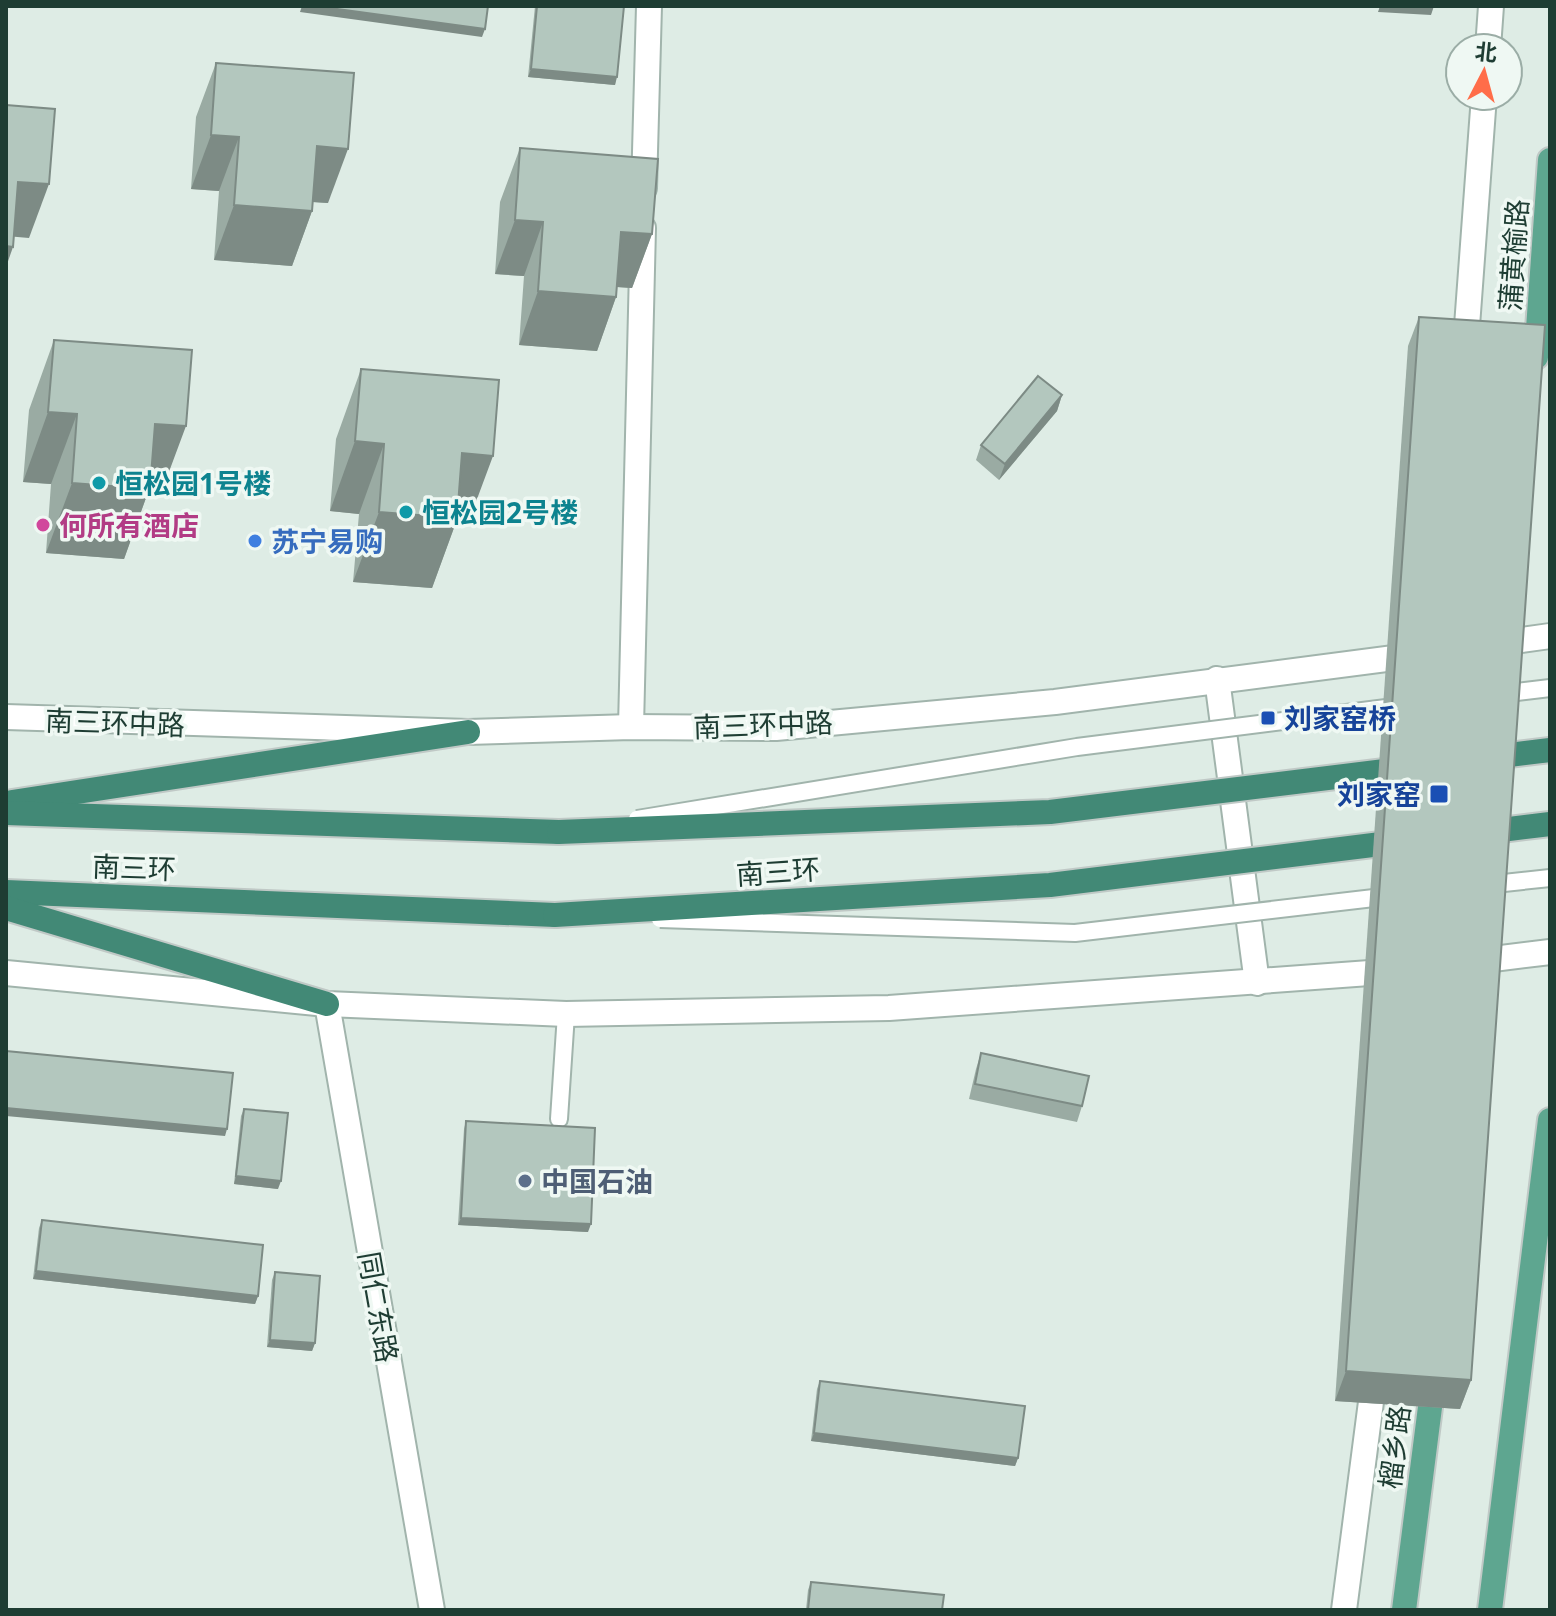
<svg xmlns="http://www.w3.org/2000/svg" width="1556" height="1616" viewBox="0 0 1556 1616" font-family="'Noto Sans','Noto Sans SC',sans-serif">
  <rect width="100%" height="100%" fill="#deece5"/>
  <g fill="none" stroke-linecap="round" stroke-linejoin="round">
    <g stroke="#a1b4ac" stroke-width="20">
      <path id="service" d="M559,1119L566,1014"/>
    </g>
    <g stroke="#a1b4ac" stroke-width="28">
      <g id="minor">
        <path d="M644,188L649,6"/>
        <path d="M631,727L643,228"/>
        <path d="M327,1004L432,1610"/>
      </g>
    </g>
    <g stroke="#a1b4ac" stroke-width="28">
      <g id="tertiary">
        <path d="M1488,48L1491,6"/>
        <path d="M1465,353L1484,96"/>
        <path d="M1493,644L1550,636"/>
        <path d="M1217,679L1257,983"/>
        <path d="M6,717L468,732L631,727L776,728L1055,702L1417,655"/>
        <path d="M1469,962L1550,952"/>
        <path d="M6,973L327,1004L566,1014L889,1008L1397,971"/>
        <path d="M1344,1610L1375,1371"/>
      </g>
    </g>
    <g stroke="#c0c9c6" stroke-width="28">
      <g id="primary">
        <path d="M1536,357L1550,160"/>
        <path d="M1404,1610L1434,1376"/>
        <path d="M1490,1610L1550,1120"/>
      </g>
    </g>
    <g stroke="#c0c9c6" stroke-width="28">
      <g id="trunk">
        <path d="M12,802L468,732"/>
        <path d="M6,813L559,832"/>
        <path d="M6,892L555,915"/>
        <path d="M6,908L327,1004"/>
      </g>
    </g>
    <use href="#service" stroke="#fff" stroke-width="16"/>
    <use href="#minor" stroke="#fff" stroke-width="24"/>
    <use href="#tertiary" stroke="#fff" stroke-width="24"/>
    <use href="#primary" stroke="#5ea690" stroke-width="24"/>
    <use href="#trunk" stroke="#428976" stroke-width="24"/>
    <g stroke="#a1b4ac" stroke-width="20" stroke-linecap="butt">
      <g id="service-bridge">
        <path d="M1500,694L1550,688"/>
        <path d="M637,819L1077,747L1402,706"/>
        <path d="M1485,885L1550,878"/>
        <path d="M660,919L1075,933L1391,896"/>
      </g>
    </g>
    <g stroke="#c0c9c6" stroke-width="28" stroke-linecap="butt">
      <g id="trunk-bridge">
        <path d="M1485,758L1550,750"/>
        <path d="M559,832L1050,812L1409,768"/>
        <path d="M1477,833L1550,824"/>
        <path d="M555,915L1050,885L1405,841"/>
      </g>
    </g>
    <use href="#service-bridge" stroke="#fff" stroke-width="16"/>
    <use href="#trunk-bridge" stroke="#428976" stroke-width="24"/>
  </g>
  <g fill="#9aaba3">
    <path d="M535,6H624L615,85L528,77Z"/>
    <path d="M216,63L328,203L313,202L312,211L292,266L214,260L219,191L191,189L196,117Z"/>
    <path d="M520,148L652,234L632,288L617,287L616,297L597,351L519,345L524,276L495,274L500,202Z"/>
    <path d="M1419,317L1471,1380L1460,1409L1335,1401L1408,346Z"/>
    <path d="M54,340L160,496L147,495L124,559L46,553L51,484L23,482L29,410Z"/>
    <path d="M361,369L467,526L455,525L432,588L353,582L359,514L330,511L336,439Z"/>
    <path d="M1062,395L1057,411L999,480L976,460L981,445Z"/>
    <path d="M981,1053L1082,1106L1077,1122L969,1099L976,1069Z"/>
    <path d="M244,1109L278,1189L234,1184L241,1116Z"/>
    <path d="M466,1121L588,1232L458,1225L464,1129Z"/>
    <path d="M42,1220L258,1296L255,1304L33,1279L39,1228Z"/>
    <path d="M275,1272L315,1343L312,1351L267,1347L272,1280Z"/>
    <path d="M820,1381L1018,1458L1015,1466L811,1441L817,1389Z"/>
    <path d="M811,1582L942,1610H806L808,1590Z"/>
  </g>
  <g fill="#7d8b85">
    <path d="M302,6H315L485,29L482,37L300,12Z"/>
    <path d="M1380,6H1434L1431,15L1378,12Z"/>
    <path d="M531,69L617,77L615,85L528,77Z"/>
    <path d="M211,135L239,137L219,191L191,189Z"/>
    <path d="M317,146L348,149L328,203L297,201Z"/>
    <path d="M18,182L49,184L29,238L6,236Z"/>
    <path d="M234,205L312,211L292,266L214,260Z"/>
    <path d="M515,220L543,222L524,276L495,274Z"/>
    <path d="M621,232L652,234L632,288L602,286Z"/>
    <path d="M6,246L13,247L6,267Z"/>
    <path d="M538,291L616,297L597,351L519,345Z"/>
    <path d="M1062,395L1057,411L999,480L1005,464Z"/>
    <path d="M48,412L77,414L51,484L23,482Z"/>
    <path d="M155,424L186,426L160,496L147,495L124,559L46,553L72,483Z"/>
    <path d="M355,441L384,444L359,514L330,511Z"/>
    <path d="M462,453L493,456L467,526L455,525L432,588L353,582L379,512Z"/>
    <path d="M6,1108L227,1129L225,1136L6,1116Z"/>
    <path d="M236,1176L281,1181L278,1189L234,1184Z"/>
    <path d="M461,1218L591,1224L588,1232L458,1225Z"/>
    <path d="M36,1271L258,1296L255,1304L33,1279Z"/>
    <path d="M270,1340L315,1343L312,1351L267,1347Z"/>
    <path d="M1346,1371L1471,1380L1460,1409L1335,1401Z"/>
    <path d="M814,1433L1018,1458L1015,1466L811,1441Z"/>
  </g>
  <g fill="#b3c7be" stroke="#7d8b85" stroke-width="2">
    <path d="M315,6H488L485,29Z"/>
    <path d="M537,6H624L617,77L531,69Z"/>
    <path d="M216,63L354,73L348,149L317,146L312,211L234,205L239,137L211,135Z"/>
    <path d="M6,105L55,109L49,184L18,182L13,247L6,246Z"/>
    <path d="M520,148L658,159L652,234L621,232L616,297L538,291L543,222L515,220Z"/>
    <path d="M1419,317L1545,325L1471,1380L1346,1371Z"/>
    <path d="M54,340L192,350L186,426L155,424L150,489L72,483L77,414L48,412Z"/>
    <path d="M361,369L499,380L493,456L462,453L457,518L379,512L384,444L355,441Z"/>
    <path d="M1038,376L1062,395L1005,464L981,445Z"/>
    <path d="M6,1051L233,1073L227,1129L6,1108Z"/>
    <path d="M981,1053L1089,1076L1082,1106L975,1084Z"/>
    <path d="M244,1109L288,1113L281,1181L236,1176Z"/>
    <path d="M466,1121L595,1128L591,1224L461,1218Z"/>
    <path d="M42,1220L263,1245L258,1296L36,1271Z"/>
    <path d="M275,1272L320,1276L315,1343L270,1340Z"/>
    <path d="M820,1381L1025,1406L1018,1458L814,1433Z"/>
    <path d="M811,1582L944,1595L942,1610H808Z"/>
  </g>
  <g fill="#0f9aa8" stroke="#eff8f3" stroke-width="3">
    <circle cx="99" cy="483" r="8"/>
    <circle cx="406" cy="512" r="8"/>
  </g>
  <circle fill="#d1479c" stroke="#eff8f3" stroke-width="3" cx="43" cy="525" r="8"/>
  <circle fill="#3f7fe0" stroke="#eff8f3" stroke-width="3" cx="255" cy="541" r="8"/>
  <g fill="#1a4fb4" stroke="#eff8f3" stroke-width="3">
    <rect x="1260" y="710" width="16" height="16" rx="4"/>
    <rect x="1429" y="784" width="20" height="20" rx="4"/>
  </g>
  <circle fill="#5c6f8a" stroke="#eff8f3" stroke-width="3" cx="525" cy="1181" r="8"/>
  <g text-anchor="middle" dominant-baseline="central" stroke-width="7" stroke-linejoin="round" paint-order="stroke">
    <g font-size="28" fill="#1e3d33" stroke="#eff8f3">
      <text transform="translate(1513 255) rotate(-86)">蒲黄榆路</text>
      <text transform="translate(115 722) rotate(2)">南三环中路</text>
      <text transform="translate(763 724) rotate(-2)">南三环中路</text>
      <text transform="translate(134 867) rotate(2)">南三环</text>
      <text transform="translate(778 871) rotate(-4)">南三环</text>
      <text transform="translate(379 1307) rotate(80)">同仁东路</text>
      <text transform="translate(1394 1447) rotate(-83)">榴乡路</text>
    </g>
    <g font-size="28" font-weight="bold" fill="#0d838f" stroke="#eff8f3" text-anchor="start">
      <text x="115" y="483">恒松园1号楼</text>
      <text x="422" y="512">恒松园2号楼</text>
    </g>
    <g font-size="28" font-weight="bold" fill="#b23c85" stroke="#eff8f3" text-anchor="start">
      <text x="59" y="525">何所有酒店</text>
    </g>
    <g font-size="28" font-weight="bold" fill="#366cbe" stroke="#eff8f3" text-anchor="start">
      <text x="271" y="541">苏宁易购</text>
    </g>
    <g font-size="28" font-weight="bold" fill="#164399" stroke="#eff8f3" text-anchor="start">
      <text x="1284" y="718">刘家窑桥</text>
      <text x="1421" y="794" text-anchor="end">刘家窑</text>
    </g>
    <g font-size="28" font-weight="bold" fill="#4e5e75" stroke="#eff8f3" text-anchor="start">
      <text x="541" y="1181">中国石油</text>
    </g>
  </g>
  <rect width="1556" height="1616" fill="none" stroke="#1e3d33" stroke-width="16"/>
  <g transform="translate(1484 72) rotate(6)"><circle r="38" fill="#eff8f3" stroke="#9bada6" stroke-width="2"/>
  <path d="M0-6L14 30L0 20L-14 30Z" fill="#ff6d49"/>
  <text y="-12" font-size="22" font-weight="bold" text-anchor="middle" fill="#1e3d33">北</text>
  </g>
</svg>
